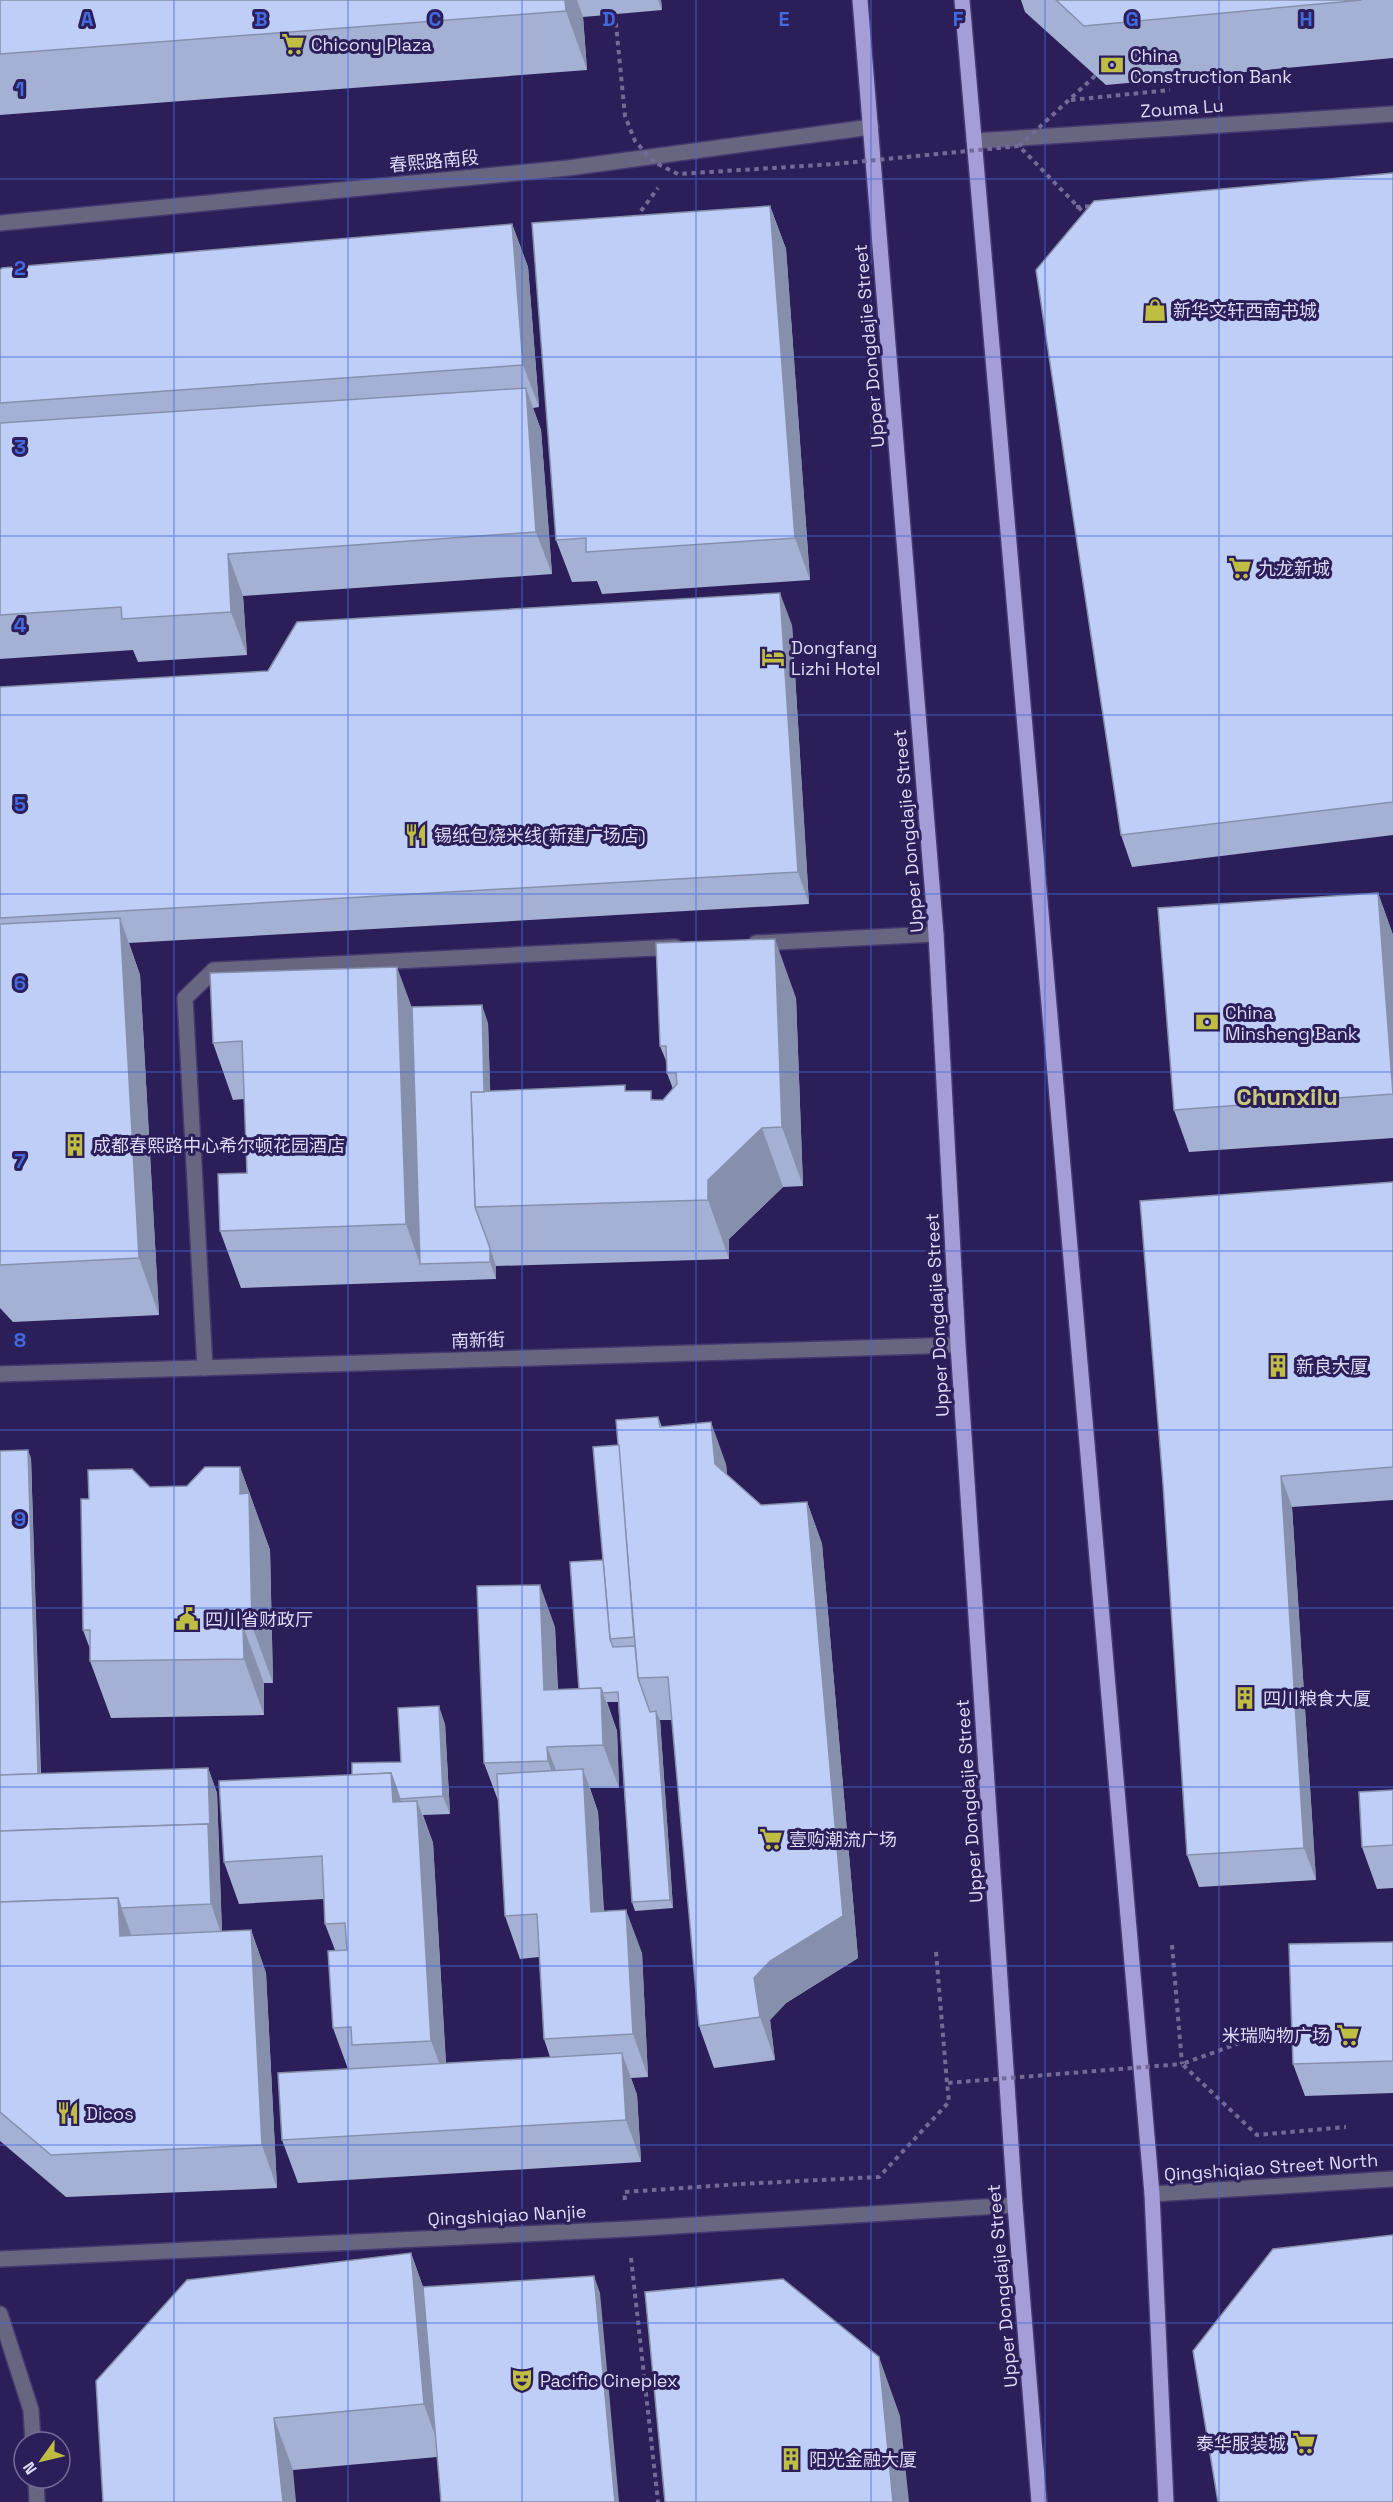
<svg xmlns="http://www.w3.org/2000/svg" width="1393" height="2502" viewBox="0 0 1393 2502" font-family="'Space Grotesk','Noto Sans SC',sans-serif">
  <rect width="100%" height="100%" fill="#2c1f59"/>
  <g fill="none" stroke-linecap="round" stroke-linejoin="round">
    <g stroke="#45396f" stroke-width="18">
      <g id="lane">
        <path d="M756,943L936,934"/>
        <path d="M205,1368L185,998L214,970L675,947"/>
      </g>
    </g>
    <g stroke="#45396f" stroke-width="18">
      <g id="street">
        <path d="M974,141L1393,114"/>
        <path d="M0,223L568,168L871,127"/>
        <path d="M0,1374L958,1345"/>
        <path d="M1152,2194L1393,2179"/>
        <path d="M0,2259L628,2229L1015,2205"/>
        <path d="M0,2314L31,2410L33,2442"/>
        <path d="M36,2478L37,2502"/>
      </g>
    </g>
    <g stroke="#45396f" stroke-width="18">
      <g id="primary">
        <path d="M860,0L936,934L958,1345L1015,2205L1039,2502"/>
        <path d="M962,0L1152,2194L1166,2502"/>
      </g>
    </g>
    <g stroke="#736a98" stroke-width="4" stroke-dasharray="4.5 4.5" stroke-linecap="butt">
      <path d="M1071,100L1170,90"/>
      <path d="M1076,207L1093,206"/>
      <path d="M641,220V211L658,188"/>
      <path d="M1172,1945L1182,2064"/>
      <path d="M936,1952L947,2083"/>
      <path d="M1248,2040L1182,2064L1257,2135L1346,2127"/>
      <path d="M625,2200L624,2192L741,2184"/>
      <path d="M631,2258L658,2502"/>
    </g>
    <use href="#lane" stroke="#686581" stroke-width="15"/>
    <use href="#street" stroke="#686581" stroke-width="15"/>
    <use href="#primary" stroke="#a49dd7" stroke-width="15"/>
    <g stroke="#736a98" stroke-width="4" stroke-dasharray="4.5 4.5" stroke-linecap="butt">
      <path d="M615,14L625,116L635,141L654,162L678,174L835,164L1019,146L1087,216"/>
      <path d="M1019,146L1096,75"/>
      <path d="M741,2184L879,2177L949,2102L947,2083L1182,2064"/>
    </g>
  </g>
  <g fill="#a4b1d4">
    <path d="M0,0H661L662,10L583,17L587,70L0,115Z"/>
    <path d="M1021,0H1393V58L1106,85L1025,12Z"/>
    <path d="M1393,173V835L1132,867L1121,835Z"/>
    <path d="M770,206L786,249L810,580L602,594L597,581L572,582L556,540Z"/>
    <path d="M512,224L528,267L539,407L533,408L541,430L552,574L243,596L247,655L138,662L133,650L0,659V270Z"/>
    <path d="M792,625L809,904L129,943L140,975L159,1315L13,1322L0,1308V687L268,671Z"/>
    <path d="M1378,893L1393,935V1138L1189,1152L1174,1110Z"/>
    <path d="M796,998L803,1186L783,1187L729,1239V1259L496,1266V1279L241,1288L220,1231L247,1173L244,1099L233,1100L213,1043L412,1007L488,1023L490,1091H628L655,1100H663L673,1089L667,1073V1063L660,1046Z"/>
    <path d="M1393,1182V1500L1292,1507L1316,1880L1199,1887L1187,1855L1163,1484Z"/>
    <path d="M658,1417L662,1427L726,1464L727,1475L761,1505L807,1502L822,1544L858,1958L786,2003L770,2020L775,2060L714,2068L699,2026L672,1720H660L673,1908L635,1911L632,1902L618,1702H607L617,1731L619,1788H590L598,1812L604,1912L642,1953L648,2077L631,2078L637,2095L641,2162L298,2183L282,2140L348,2069L333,2028L335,1950L325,1924L324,1899L239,1904L224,1862L352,1775L401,1762L445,1724L450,1814L423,1815L433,1843L446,2063L550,2057L544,2039L539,1957L520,1959L505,1916L499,1803L484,1763L555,1627L558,1689H579L603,1560L619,1445Z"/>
    <path d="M0,1451L31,1458L41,1774L208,1768L217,1793L222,1932L251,1930L266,1973L277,2188L66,2197L0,2141Z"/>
    <path d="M240,1467L270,1550L273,1683H264V1715L111,1718L90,1661V1649L83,1630L89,1499L150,1487L187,1486Z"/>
    <path d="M1393,1790V1888L1377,1889L1362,1847Z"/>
    <path d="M1393,1942V2093L1305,2096L1293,2064Z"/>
    <path d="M411,2253L423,2287L600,2293L437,2457L293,2470L103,2502Z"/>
  </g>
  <g fill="#8690ad">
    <path d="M565,0H577L583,17L587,70L566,11Z"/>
    <path d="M658,0H661L662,10Z"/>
    <path d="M770,206L786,249L810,580L795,538Z"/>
    <path d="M512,224L528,267L539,407L523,365Z"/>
    <path d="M526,388L541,430L552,574L536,532Z"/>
    <path d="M228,554L243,596L247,655L231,612Z"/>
    <path d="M780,593L792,625L809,904L798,872Z"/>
    <path d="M1378,893L1393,935V1095V1094Z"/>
    <path d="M120,918L140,975L159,1315L139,1258Z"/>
    <path d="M775,939L796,998L803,1186L782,1127Z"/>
    <path d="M397,967L418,1024L420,1264L406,1224Z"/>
    <path d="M482,1005L488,1023L494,1206L488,1207Z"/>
    <path d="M762,1128L783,1187L729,1239V1259L708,1200V1180Z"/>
    <path d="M490,1248L496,1266V1279L490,1262Z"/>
    <path d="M711,1422L726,1464L730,1506L715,1464Z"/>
    <path d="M28,1450L31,1458L41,1799L38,1790Z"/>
    <path d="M240,1467L270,1550L273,1683L252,1626L240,1494Z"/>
    <path d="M1281,1476L1292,1507L1316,1880L1304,1848Z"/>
    <path d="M807,1502L822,1544L858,1958L786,2003L770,2020L775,2060L760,2017L754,1978Z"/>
    <path d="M540,1585L555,1627L559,1732L544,1690Z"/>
    <path d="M243,1626L264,1683V1715L244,1659Z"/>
    <path d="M601,1688L617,1731L619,1788L603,1745Z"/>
    <path d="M439,1706L445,1724L450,1814L443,1796Z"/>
    <path d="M656,1711L660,1720L673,1908L670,1900Z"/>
    <path d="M547,1747L563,1789V1804L548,1761Z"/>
    <path d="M208,1768L217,1793L222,1936L211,1904L208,1824Z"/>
    <path d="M583,1769L598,1812L606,1955L591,1912Z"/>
    <path d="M391,1773L406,1816L393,1802Z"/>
    <path d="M417,1801L433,1843L447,2084L431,2041Z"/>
    <path d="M118,1898L133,1940L120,1936Z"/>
    <path d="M626,1910L642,1953L648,2077L633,2034Z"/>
    <path d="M251,1930L266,1973L277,2188L262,2145Z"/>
    <path d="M622,2053L637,2095L641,2162L626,2120Z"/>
    <path d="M411,2253L429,2304L442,2456L424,2404Z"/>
    <path d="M594,2276L600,2293L619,2502H615Z"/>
    <path d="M879,2357L900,2416L909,2502H893Z"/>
    <path d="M274,2418L293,2470L296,2502H283Z"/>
  </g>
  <g fill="#bfcef7" stroke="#8690ad" stroke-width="1.5">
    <path d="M0,0H565L566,11L0,54Z"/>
    <path d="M1056,0H1362L1084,26Z"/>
    <path d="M1393,173V802L1121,835L1036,270L1094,201Z"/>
    <path d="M770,206L795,538L586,552V538L556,540L532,223Z"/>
    <path d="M512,224L523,365L0,403V270L2,268Z"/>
    <path d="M526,388L536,532L228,554L231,612L122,619L121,607L0,615V423Z"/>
    <path d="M780,593L798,872L0,918V687L268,671L297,622Z"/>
    <path d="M1378,893L1393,1094L1174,1110L1158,908Z"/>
    <path d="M120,918L139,1258L0,1265V924Z"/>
    <path d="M775,939L782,1127L762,1128L708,1180V1200L475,1207L471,1092L625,1085V1091H651V1100H663L677,1084L676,1073H667L666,1046H660L656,943Z"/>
    <path d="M397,967L406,1224L220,1231L218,1174L247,1173L242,1041L213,1043L210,973Z"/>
    <path d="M482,1005L484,1092H471L475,1207L490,1248V1262L420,1264L412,1007Z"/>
    <path d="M1393,1182V1467L1281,1476L1304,1848L1187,1855L1163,1484L1140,1201Z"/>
    <path d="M658,1417L660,1427L711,1422L715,1464L761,1505L807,1502L843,1916L770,1961L754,1978L760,2017L699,2026L668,1677L638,1678L616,1420Z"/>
    <path d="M619,1445L634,1637L610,1639L593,1447Z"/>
    <path d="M28,1450L38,1774L0,1775V1451Z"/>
    <path d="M205,1467H240V1494L249,1493L252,1626H243L244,1659L90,1661V1630H83L81,1499H89L88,1470L132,1469L150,1487L187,1486Z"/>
    <path d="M603,1560L610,1639L613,1647L635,1646L638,1678L650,1712L656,1711L670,1900L632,1902L618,1692L603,1693L601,1688L579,1689L570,1562Z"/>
    <path d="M540,1585L544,1690L601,1688L603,1745L547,1747L548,1761L484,1763L477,1586Z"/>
    <path d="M439,1706L443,1796L400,1799L391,1773L352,1775V1763L401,1762L398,1708Z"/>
    <path d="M208,1768L210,1830L208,1824L0,1831V1775Z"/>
    <path d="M583,1769L591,1912L626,1910L633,2034L544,2039L537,1914L505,1916L497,1774Z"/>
    <path d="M391,1773L393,1802L417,1801L431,2041L352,2045L351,2027L333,2028L328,1951L347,1950L345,1923L325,1924L322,1856L224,1862L219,1781Z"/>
    <path d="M1393,1790V1845L1362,1847L1359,1792Z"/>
    <path d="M208,1824L211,1904L121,1908L118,1898L0,1902V1831Z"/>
    <path d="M118,1898L120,1936L251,1930L262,2145L51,2155L0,2112V1902Z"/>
    <path d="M1393,1942V2061L1293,2064L1289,1944Z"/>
    <path d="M622,2053L626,2120L282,2140L278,2073Z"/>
    <path d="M1393,2235V2502H1218L1193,2351L1273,2249Z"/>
    <path d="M411,2253L424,2404L274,2418L283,2502H103L96,2381L187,2280Z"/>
    <path d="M594,2276L615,2502H441L423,2287Z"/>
    <path d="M783,2279L879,2357L893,2502H665L645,2292Z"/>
  </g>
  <path fill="none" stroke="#446adf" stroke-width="1.5" stroke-opacity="0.55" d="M174,0V2502M348,0V2502M522,0V2502M696,0V2502M871,0V2502M1045,0V2502M1219,0V2502M0,179H1393M0,357H1393M0,536H1393M0,715H1393M0,894H1393M0,1072H1393M0,1251H1393M0,1430H1393M0,1608H1393M0,1787H1393M0,1966H1393M0,2145H1393M0,2323H1393"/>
  <defs>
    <g id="supermarket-bare" transform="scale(1.8)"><path d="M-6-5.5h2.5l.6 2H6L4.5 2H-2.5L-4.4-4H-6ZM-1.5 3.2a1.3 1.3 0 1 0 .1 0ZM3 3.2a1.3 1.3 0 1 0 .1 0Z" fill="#bfbe42" stroke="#2c1f59" stroke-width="2.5" paint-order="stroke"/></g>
    <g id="bank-bare" transform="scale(1.8)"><path d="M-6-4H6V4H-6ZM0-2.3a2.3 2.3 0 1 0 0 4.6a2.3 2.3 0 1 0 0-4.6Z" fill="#bfbe42" stroke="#2c1f59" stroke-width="2.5" paint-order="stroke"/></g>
    <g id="shop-bare" transform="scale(1.8)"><path d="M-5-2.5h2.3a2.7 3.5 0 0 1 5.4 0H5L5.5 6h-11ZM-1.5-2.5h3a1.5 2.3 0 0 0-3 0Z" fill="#bfbe42" stroke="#2c1f59" stroke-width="2.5" paint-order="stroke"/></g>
    <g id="hotel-bare" transform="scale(1.8)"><path d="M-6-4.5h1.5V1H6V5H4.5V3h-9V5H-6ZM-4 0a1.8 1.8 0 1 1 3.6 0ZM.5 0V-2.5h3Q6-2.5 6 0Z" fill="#bfbe42" stroke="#2c1f59" stroke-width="2.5" paint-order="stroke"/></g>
    <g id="restaurant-bare" transform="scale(1.8)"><path d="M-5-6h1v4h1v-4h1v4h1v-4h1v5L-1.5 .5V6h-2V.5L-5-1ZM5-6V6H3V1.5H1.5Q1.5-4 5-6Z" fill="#bfbe42" stroke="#2c1f59" stroke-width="2.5" paint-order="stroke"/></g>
    <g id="building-bare" transform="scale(1.8)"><path d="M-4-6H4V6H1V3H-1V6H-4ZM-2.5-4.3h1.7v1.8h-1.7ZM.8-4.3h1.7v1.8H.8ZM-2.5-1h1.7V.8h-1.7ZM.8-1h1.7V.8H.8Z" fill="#bfbe42" stroke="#2c1f59" stroke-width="2.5" paint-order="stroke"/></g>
    <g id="civic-bare" transform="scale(1.8)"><path d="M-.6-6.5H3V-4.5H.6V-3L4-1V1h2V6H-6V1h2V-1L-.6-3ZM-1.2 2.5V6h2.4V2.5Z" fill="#bfbe42" stroke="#2c1f59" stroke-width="2.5" paint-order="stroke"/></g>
    <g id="theatre-bare" transform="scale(1.8)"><path d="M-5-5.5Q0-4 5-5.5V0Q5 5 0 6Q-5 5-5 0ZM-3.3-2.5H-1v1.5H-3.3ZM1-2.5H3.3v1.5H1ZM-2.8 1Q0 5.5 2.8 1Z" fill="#bfbe42" stroke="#2c1f59" stroke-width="2.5" paint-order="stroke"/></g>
  </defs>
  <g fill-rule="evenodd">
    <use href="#supermarket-bare" x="293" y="44"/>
    <use href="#bank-bare" x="1112" y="65"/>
    <use href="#shop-bare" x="1155" y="310"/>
    <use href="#supermarket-bare" x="1240" y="568"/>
    <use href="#hotel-bare" x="773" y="657"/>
    <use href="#restaurant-bare" x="416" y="835"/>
    <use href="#bank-bare" x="1207" y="1022"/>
    <use href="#building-bare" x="75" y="1145"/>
    <use href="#building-bare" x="1278" y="1366"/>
    <use href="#civic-bare" x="187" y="1619"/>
    <use href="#building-bare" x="1245" y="1698"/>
    <use href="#supermarket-bare" x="771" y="1839"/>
    <use href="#supermarket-bare" x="1348" y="2035"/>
    <use href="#restaurant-bare" x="68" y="2113"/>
    <use href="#theatre-bare" x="522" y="2380"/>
    <use href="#supermarket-bare" x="1304" y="2443"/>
    <use href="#building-bare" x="791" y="2459"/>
  </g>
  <g text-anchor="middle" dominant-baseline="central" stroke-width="6" stroke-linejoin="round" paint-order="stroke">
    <g font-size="18" fill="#dfdcf9" stroke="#2c1f59" text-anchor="start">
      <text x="311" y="44">Chicony Plaza</text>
      <text x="1130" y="55">China<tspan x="1130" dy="21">Construction Bank</tspan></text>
      <text x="1173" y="310">新华文轩西南书城</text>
      <text x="1258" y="568">九龙新城</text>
      <text x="791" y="647">Dongfang<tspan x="791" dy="21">Lizhi Hotel</tspan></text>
      <text x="434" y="835">锡纸包烧米线(新建广场店)</text>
      <text x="1225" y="1012">China<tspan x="1225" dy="21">Minsheng Bank</tspan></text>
      <text x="93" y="1145">成都春熙路中心希尔顿花园酒店</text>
      <text x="1296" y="1366">新良大厦</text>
      <text x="205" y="1619">四川省财政厅</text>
      <text x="1263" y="1698">四川粮食大厦</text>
      <text x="789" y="1839">壹购潮流广场</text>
      <text x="1330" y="2035" text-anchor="end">米瑞购物广场</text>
      <text x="86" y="2113">Dicos</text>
      <text x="540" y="2380">Pacific Cineplex</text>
      <text x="1286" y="2443" text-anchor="end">泰华服装城</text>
      <text x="809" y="2459">阳光金融大厦</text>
    </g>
    <g font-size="18" fill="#dfdcf9" stroke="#2c1f59">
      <text transform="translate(1182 108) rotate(-4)">Zouma Lu</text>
      <text transform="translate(434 161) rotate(-5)">春熙路南段</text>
      <text transform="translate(869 346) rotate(-95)">Upper Dongdajie Street</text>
      <text transform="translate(908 831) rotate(-95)">Upper Dongdajie Street</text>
      <text transform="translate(937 1315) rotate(-93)">Upper Dongdajie Street</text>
      <text transform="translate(478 1340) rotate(-2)">南新街</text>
      <text transform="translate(969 1801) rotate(-94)">Upper Dongdajie Street</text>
      <text transform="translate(1271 2167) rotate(-4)">Qingshiqiao Street North</text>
      <text transform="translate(507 2215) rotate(-3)">Qingshiqiao Nanjie</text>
      <text transform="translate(1002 2286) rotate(-95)">Upper Dongdajie Street</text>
    </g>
    <g font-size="24" font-weight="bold" fill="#cacb7d" stroke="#2c1f59">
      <text x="1287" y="1096">Chunxilu</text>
    </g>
  </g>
  <g font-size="20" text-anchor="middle" font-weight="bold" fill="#446adf" stroke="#2c1f59" stroke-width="6" stroke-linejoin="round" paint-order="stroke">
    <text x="87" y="26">A</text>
    <text x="261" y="26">B</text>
    <text x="435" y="26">C</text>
    <text x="609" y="26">D</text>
    <text x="784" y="26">E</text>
    <text x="958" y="26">F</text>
    <text x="1132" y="26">G</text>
    <text x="1306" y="26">H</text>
    <text x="20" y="96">1</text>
    <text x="20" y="275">2</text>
    <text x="20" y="454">3</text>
    <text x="20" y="632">4</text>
    <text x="20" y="811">5</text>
    <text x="20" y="990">6</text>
    <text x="20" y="1168">7</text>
    <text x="20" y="1347">8</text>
    <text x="20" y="1526">9</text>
  </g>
  <g transform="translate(42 2460) rotate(236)"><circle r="28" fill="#2c1f59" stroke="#746b99" stroke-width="1.5"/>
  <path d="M0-4.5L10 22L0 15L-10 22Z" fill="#bfbe42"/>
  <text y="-9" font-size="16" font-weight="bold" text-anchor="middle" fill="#dfdcf9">N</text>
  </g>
</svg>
